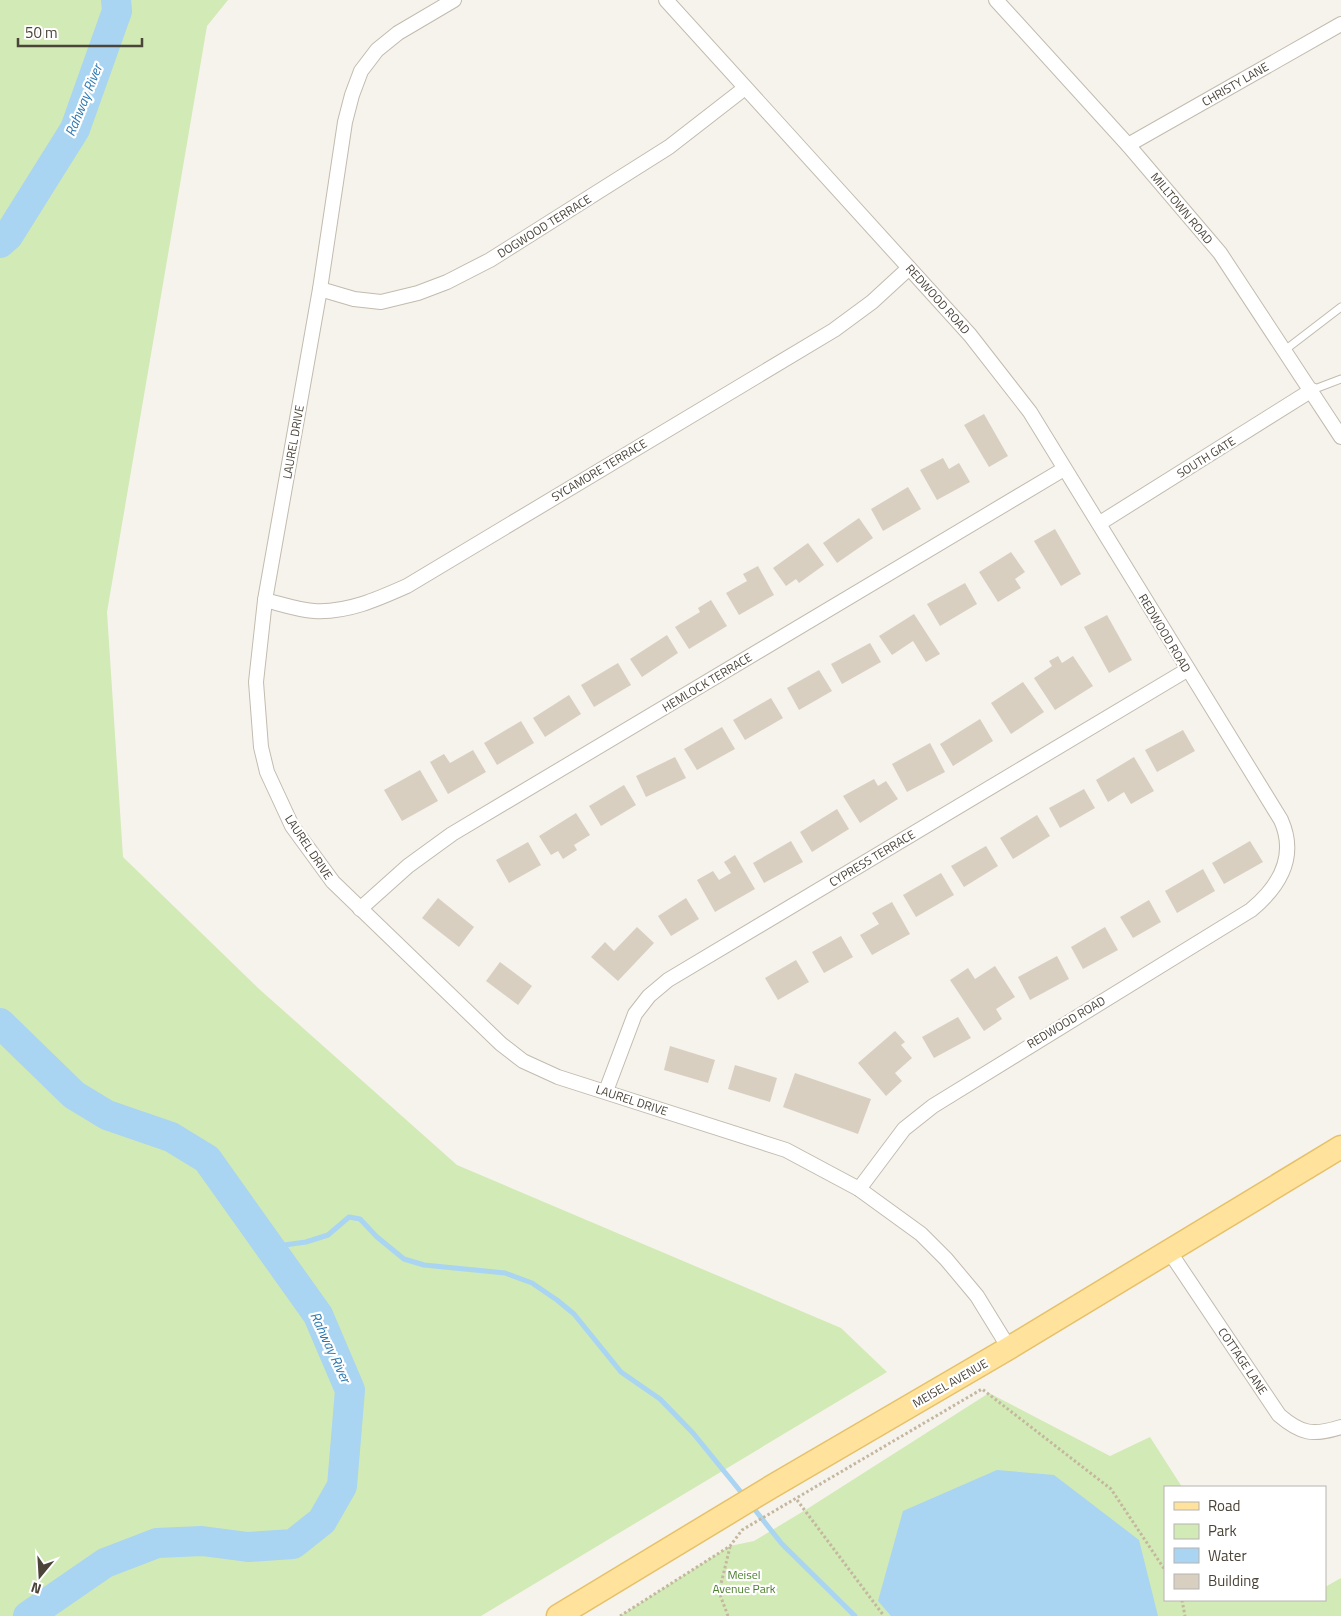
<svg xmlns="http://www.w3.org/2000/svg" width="1341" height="1616" viewBox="0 0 1341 1616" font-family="'Titillium Web',sans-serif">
  <rect width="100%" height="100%" fill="#f6f3ec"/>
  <g fill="#d2eab5">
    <path d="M0,0H228L207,26L107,612L123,857L258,988L457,1165L841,1328L887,1372L481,1616H0Z"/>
    <path d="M989,1393L1110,1456L1150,1437L1182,1487H1165V1600H1325V1587L1341,1578V1616H620L730,1546L754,1541L807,1509Z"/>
  </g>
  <path fill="#a9d4f2" d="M997,1470L1054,1475L1139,1540L1158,1616H891L878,1601L903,1511Z"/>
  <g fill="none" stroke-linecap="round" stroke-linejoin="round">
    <g stroke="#a9d4f2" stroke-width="5">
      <path d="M270,1247L306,1242L328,1235L349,1217L360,1219L377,1237L404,1259L424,1265L505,1273L532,1283L557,1300L574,1314L621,1372L660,1399L693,1433L745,1497"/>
      <path d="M751,1505L782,1544L855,1616"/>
    </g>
    <g stroke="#a9d4f2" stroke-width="30">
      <path d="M0,243L8,236L75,129L117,11L116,0"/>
      <path d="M0,1023L74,1095L107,1115L171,1137L207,1159L318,1315L350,1390L342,1486L322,1521L293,1544L248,1547L202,1541L157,1543L105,1563L28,1616"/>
    </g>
  </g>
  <g fill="#d8cfc1">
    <path d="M984,414L1008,456L989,467L964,425Z"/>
    <path d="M943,458L949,469L959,463L970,482L937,500L920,470Z"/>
    <path d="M908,487L921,509L883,531L871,509Z"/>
    <path d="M859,518L873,538L837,563L823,543Z"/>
    <path d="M1055,529L1081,574L1061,586L1034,541Z"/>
    <path d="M808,543L824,565L799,583L796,579L786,586L773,568Z"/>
    <path d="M1011,552L1025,572L1015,579L1021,588L998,602L979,572Z"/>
    <path d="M758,566L774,595L739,615L726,593L747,581L743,574Z"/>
    <path d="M965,583L977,604L940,626L927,604Z"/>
    <path d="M711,600L727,626L689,649L675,627L700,612L698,608Z"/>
    <path d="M914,614L940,654L926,662L913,641L892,655L879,636Z"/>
    <path d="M1107,615L1132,660L1109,673L1084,627Z"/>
    <path d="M667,635L678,653L642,677L630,659Z"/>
    <path d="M870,643L881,662L842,684L831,664Z"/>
    <path d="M1058,656L1062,663L1073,656L1093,686L1055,710L1034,678L1052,666L1049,661Z"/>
    <path d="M618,663L631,685L594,707L581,685Z"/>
    <path d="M819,670L832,691L799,710L787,688Z"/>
    <path d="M1023,682L1044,712L1011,734L991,703Z"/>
    <path d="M569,695L581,714L545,737L533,718Z"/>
    <path d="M771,698L783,718L745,740L733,720Z"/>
    <path d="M980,719L993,741L953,766L940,744Z"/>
    <path d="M521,721L534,743L497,765L484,743Z"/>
    <path d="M722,727L735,749L697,770L684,749Z"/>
    <path d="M1183,730L1195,751L1157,772L1145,750Z"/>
    <path d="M930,743L945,772L907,792L892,764Z"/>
    <path d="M473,750L486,772L448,794L430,762L444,754L450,763Z"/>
    <path d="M675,757L686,778L646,797L636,776Z"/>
    <path d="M1134,757L1154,791L1131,804L1124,792L1108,802L1096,780Z"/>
    <path d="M420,770L438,801L402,821L384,790Z"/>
    <path d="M874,779L878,786L886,781L898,799L860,823L843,796Z"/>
    <path d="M624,785L636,805L601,826L589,806Z"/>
    <path d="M1084,789L1095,808L1060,828L1049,808Z"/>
    <path d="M837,809L849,829L812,852L800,832Z"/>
    <path d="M576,813L590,835L574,845L577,850L563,859L558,851L551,855L539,836Z"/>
    <path d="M1037,815L1050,836L1013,859L1000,838Z"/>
    <path d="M791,841L803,862L764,883L753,863Z"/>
    <path d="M1250,841L1263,862L1224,884L1212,863Z"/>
    <path d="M528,842L541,865L509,883L496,860Z"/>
    <path d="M986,846L998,866L964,887L951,866Z"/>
    <path d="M735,855L755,889L715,912L697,880L713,871L719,880L731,873L724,862Z"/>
    <path d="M1203,869L1215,891L1177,913L1165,891Z"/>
    <path d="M941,873L954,895L916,917L903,895Z"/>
    <path d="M438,898L474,927L459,947L422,918Z"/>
    <path d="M686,898L699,919L671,936L658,916Z"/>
    <path d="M1149,900L1161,922L1133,938L1120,917Z"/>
    <path d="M892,902L910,934L872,955L860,935L879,924L872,913Z"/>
    <path d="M637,927L654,943L618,981L591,957L605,942L614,951Z"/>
    <path d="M1105,927L1118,950L1083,969L1071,947Z"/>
    <path d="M841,936L853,957L824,973L812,952Z"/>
    <path d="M1057,956L1069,979L1030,1000L1018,977Z"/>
    <path d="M796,960L809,982L778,1000L765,978Z"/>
    <path d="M500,962L532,986L518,1005L486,981Z"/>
    <path d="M995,966L1015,997L996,1009L1002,1019L984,1031L950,980L968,968L975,979Z"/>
    <path d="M958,1017L971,1038L934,1058L922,1037Z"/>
    <path d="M895,1031L905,1042L901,1045L912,1058L895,1073L902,1081L886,1096L858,1063Z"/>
    <path d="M670,1046L715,1060L708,1083L664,1070Z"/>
    <path d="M735,1065L777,1078L770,1102L728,1089Z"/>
    <path d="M795,1073L871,1099L858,1134L783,1107Z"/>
  </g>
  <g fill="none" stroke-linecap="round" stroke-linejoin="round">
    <g stroke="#c2bbae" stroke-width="9">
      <g id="service">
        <path d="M1285,350L1341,307"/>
        <path d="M1312,390L1341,379"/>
      </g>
    </g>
    <g stroke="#c2bbae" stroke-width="16">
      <g id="minor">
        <path d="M454,0L398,33L377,50L361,71L352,95L345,122L320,289L265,600L256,682L261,747L267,772L292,826L333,882L501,1044L523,1061L558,1077L786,1150L859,1189L921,1234L946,1259L977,1296L1009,1348"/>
        <path d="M666,0L970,335L1030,412L1281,820C1297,856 1280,886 1251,910L933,1106L904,1129L859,1189"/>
        <path d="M996,0L1128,145L1220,253L1341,437"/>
        <path d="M1128,145L1341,24"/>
        <path d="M320,289L354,299L381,302L418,293L447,282L490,260L669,147L745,88"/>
        <path d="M1100,523L1312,390"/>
        <path d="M265,600C281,604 298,610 314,611C347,613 378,599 407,586L834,330L872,302L909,268"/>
        <path d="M360,909L408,866L452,834L1064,469"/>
        <path d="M606,1091L635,1014L649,996L668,980L1187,670"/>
        <path d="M1169,1251L1279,1415C1301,1434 1313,1436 1341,1427"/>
      </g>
    </g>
    <g stroke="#e6c16a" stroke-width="25">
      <path id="primary" d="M558,1616L771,1487L1009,1348L1341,1147"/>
    </g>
    <g stroke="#c4b79f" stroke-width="3" stroke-dasharray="2.5 2.5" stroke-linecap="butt">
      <path d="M797,1500L884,1616"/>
      <path d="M1182,1600L1185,1616"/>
      <path d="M620,1616L730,1546L742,1530L982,1389L1111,1489L1165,1570"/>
      <path d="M728,1616L719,1592L730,1547"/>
    </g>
    <use href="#service" stroke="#fff" stroke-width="7"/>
    <use href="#minor" stroke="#fff" stroke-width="14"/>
    <use href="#primary" stroke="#ffe39c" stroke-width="22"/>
  </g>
  <g text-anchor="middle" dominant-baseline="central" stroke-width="4.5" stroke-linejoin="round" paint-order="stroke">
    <g font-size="12" fill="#4b4439" stroke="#fff">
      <text transform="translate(1235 84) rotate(-30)">CHRISTY LANE</text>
      <text transform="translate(1182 208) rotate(50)">MILLTOWN ROAD</text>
      <text transform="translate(544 226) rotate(-32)">DOGWOOD TERRACE</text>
      <text transform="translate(938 299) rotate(48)">REDWOOD ROAD</text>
      <text transform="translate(293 442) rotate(-80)">LAUREL DRIVE</text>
      <text transform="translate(1206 457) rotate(-32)">SOUTH GATE</text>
      <text transform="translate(599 470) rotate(-31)">SYCAMORE TERRACE</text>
      <text transform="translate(1165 633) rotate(59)">REDWOOD ROAD</text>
      <text transform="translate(707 682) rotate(-31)">HEMLOCK TERRACE</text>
      <text transform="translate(309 847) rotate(56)">LAUREL DRIVE</text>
      <text transform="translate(872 858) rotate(-31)">CYPRESS TERRACE</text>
      <text transform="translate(1066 1022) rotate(-31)">REDWOOD ROAD</text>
      <text transform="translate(632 1100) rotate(18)">LAUREL DRIVE</text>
      <text transform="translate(1243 1361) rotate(56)">COTTAGE LANE</text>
      <text transform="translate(950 1383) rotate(-30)">MEISEL AVENUE</text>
    </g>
    <g font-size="12" fill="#4a7f2a" stroke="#fff">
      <text x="744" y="1574">Meisel<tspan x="744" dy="14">Avenue Park</tspan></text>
    </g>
    <g font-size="14" font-style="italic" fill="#2e7ab2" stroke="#fff">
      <text transform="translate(83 100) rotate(-68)">Rahway River</text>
      <text transform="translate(331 1347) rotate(65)">Rahway River</text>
    </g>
  </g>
  <rect x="1164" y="1486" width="162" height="115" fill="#ffffff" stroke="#b7b4b0"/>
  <rect x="1174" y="1502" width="25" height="8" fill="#ffe39c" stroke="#b7b4b0"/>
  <text x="1208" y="1511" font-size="15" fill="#4b4439">Road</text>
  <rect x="1174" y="1524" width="25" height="15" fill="#d2eab5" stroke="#b7b4b0"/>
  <text x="1208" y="1536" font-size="15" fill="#4b4439">Park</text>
  <rect x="1174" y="1548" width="25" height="15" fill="#a9d4f2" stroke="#b7b4b0"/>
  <text x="1208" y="1561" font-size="15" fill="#4b4439">Water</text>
  <rect x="1174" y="1574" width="25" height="15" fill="#d8cfc1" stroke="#b7b4b0"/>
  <text x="1208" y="1586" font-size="15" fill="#4b4439">Building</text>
  <g transform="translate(40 1576) rotate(198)" stroke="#ffffff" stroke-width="4" paint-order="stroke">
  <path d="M0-4L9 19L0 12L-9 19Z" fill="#4b4439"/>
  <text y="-8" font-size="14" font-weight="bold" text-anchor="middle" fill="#4b4439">N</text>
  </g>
  <path d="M18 38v8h124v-8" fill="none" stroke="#4b4439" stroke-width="2.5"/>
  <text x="25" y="38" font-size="15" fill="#4b4439" stroke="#ffffff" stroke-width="4" paint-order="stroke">50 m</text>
</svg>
